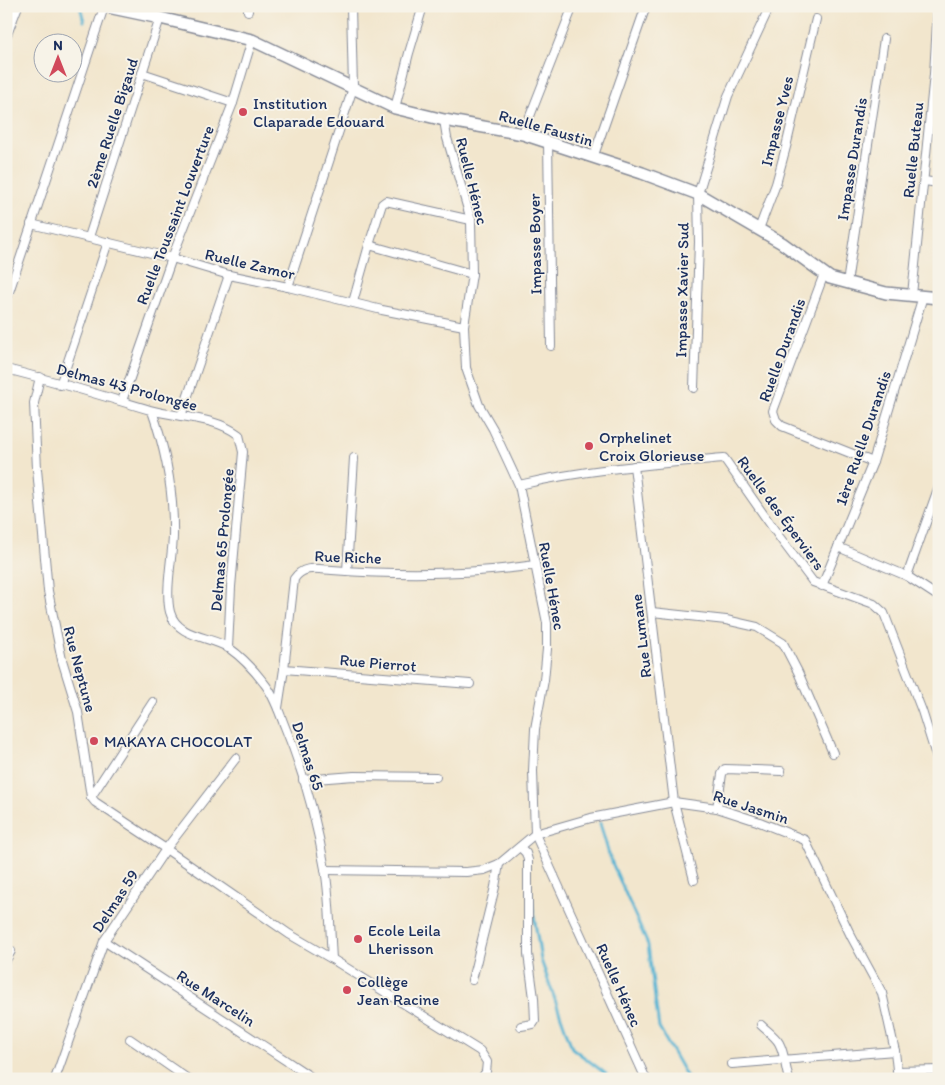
<svg xmlns="http://www.w3.org/2000/svg" width="945" height="1085" viewBox="0 0 945 1085" font-family="Itim,sans-serif">
  <rect width="100%" height="100%" fill="#f7f3e8"/>
  <filter id="ink" filterUnits="userSpaceOnUse"><feTurbulence type="fractalNoise" baseFrequency=".02" numOctaves="2"/><feDisplacementMap in="SourceGraphic" scale="10" xChannelSelector="R" yChannelSelector="G"/><feConvolveMatrix kernelMatrix="1 2 1 2 8 2 1 2 1" color-interpolation-filters="sRGB"/></filter>
  <filter id="wash" filterUnits="userSpaceOnUse"><feTurbulence type="fractalNoise" baseFrequency=".0096" numOctaves="4" result="noise"/><feDisplacementMap in="SourceGraphic" scale="20" xChannelSelector="R" yChannelSelector="G"/><feGaussianBlur stdDeviation="1.12" result="paint"/><feColorMatrix in="noise" values="0 0 0 0 0 0 0 0 0 0 0 0 0 0 0 0 0 1.4 0 .05"/><feComposite in="paint" operator="in"/></filter>
  <g filter="url(#wash)">
    <rect width="100%" height="100%" fill="#f2e6cd"/>
    <g fill="none" stroke-linecap="round" stroke-linejoin="round">
      <g stroke="#54b2d2" stroke-width="3">
        <path d="M80,6L84,21"/>
        <path d="M600,823L610,858L648,945L659,1028L688,1079"/>
        <path d="M531,897L541,960L572,1048L606,1074L604,1079"/>
      </g>
    </g>
  </g>
  <g filter="url(#ink)">
    <g fill="none" stroke-linecap="round" stroke-linejoin="round">
      <g stroke="#868a96" stroke-width="10">
        <g id="street">
          <path d="M248,11V6"/>
          <path d="M6,37L18,6"/>
          <path d="M142,73L233,103"/>
          <path d="M395,108L409,53L423,6"/>
          <path d="M444,120L447,138L471,220L472,274L464,326L466,368L479,405L493,429L519,485L547,623V649L544,680L535,729L533,771L535,834L646,1079"/>
          <path d="M523,134L573,6"/>
          <path d="M548,141L551,346"/>
          <path d="M593,158L646,6"/>
          <path d="M924,181L939,183"/>
          <path d="M31,224L172,258L229,275L288,287L382,310L464,326"/>
          <path d="M759,229L776,184L786,147L816,19"/>
          <path d="M89,237L160,18"/>
          <path d="M369,245L382,204L386,201L471,220"/>
          <path d="M824,274L773,411L776,420L782,426L873,462"/>
          <path d="M847,283L884,39"/>
          <path d="M288,287L353,88L351,6"/>
          <path d="M912,295L934,74L938,6"/>
          <path d="M6,301L104,7"/>
          <path d="M353,302L369,245L472,274"/>
          <path d="M6,369C55,381 103,396 150,410C179,418 214,416 239,435L243,452L231,587L228,648"/>
          <path d="M40,377L34,403L37,469L48,591L62,660L78,712L91,797L95,802L166,849L289,934L332,959L480,1051L487,1062L486,1072L481,1079"/>
          <path d="M60,385L108,242"/>
          <path d="M694,388L699,242L698,194L728,96L770,6"/>
          <path d="M122,401L172,258L233,103L252,40"/>
          <path d="M152,411C166,451 174,494 173,537C172,558 165,592 170,612C177,638 211,636 229,648C242,657 254,670 264,683C274,695 279,712 285,727C303,770 317,823 325,869C330,898 330,929 332,959"/>
          <path d="M181,416L229,275"/>
          <path d="M634,466L674,802L694,880"/>
          <path d="M519,485C586,469 655,464 724,458L780,538L813,582L874,604L884,613L922,711L939,765"/>
          <path d="M838,547L907,576L939,597"/>
          <path d="M347,571L354,458"/>
          <path d="M907,576L939,486"/>
          <path d="M822,586L873,462L923,296"/>
          <path d="M652,612L726,620L757,627L783,643L798,672L833,753"/>
          <path d="M284,669L470,684"/>
          <path d="M278,708L284,669L294,579C303,565 317,569 332,570C400,575 467,575 535,565"/>
          <path d="M303,780L354,776L436,777"/>
          <path d="M91,797L153,702"/>
          <path d="M717,808L722,774L725,769L781,771"/>
          <path d="M520,847L526,853L528,860V954L534,998L535,1021L533,1024L521,1026"/>
          <path d="M325,870L466,872L484,870L499,864L535,834L591,818L674,802L717,808L757,821L805,840L851,936L882,993L895,1051L898,1079"/>
          <path d="M104,941L314,1079"/>
          <path d="M6,960L11,951"/>
          <path d="M472,980L495,887L499,864"/>
          <path d="M761,1025C766,1030 775,1036 779,1043C785,1054 785,1067 789,1079"/>
          <path d="M130,1039L188,1079"/>
          <path d="M732,1064L895,1051"/>
          <path d="M897,1071L939,1070"/>
          <path d="M55,1079L104,941L166,849L236,758"/>
        </g>
      </g>
      <g stroke="#868a96" stroke-width="14">
        <path id="secondary" d="M103,6L160,18L252,40L395,108L444,120L523,134L642,173L698,194L782,243L830,278L886,293L939,298"/>
      </g>
      <use href="#street" stroke="#fff" stroke-width="8"/>
      <use href="#secondary" stroke="#fff" stroke-width="11"/>
    </g>
  </g>
  <g fill="#d1495b" stroke="#f7f3e8" stroke-width="2">
    <circle cx="243" cy="112" r="5"/>
    <circle cx="589" cy="446" r="5"/>
    <circle cx="94" cy="741" r="5"/>
    <circle cx="358" cy="939" r="5"/>
    <circle cx="347" cy="990" r="5"/>
  </g>
  <g text-anchor="middle" dominant-baseline="central" stroke-width="4" stroke-linejoin="round" paint-order="stroke">
    <g font-size="16" fill="#1b2f5e" stroke="#f7f3e8" text-anchor="start">
      <text x="253" y="103">Institution<tspan x="253" dy="18">Claparade Edouard</tspan></text>
      <text x="599" y="437">Orphelinet<tspan x="599" dy="18">Croix Glorieuse</tspan></text>
      <text x="104" y="741">MAKAYA CHOCOLAT</text>
      <text x="368" y="930">Ecole Leila<tspan x="368" dy="18">Lherisson</tspan></text>
      <text x="357" y="981">Collège<tspan x="357" dy="18">Jean Racine</tspan></text>
    </g>
    <g font-size="16" fill="#1b2f5e" stroke="#f7f3e8">
      <text transform="translate(777 121) rotate(-76)">Impasse Yves</text>
      <text transform="translate(112 123) rotate(-72)">2ème Ruelle Bigaud</text>
      <text transform="translate(546 128) rotate(16)">Ruelle Faustin</text>
      <text transform="translate(913 150) rotate(-84)">Ruelle Buteau</text>
      <text transform="translate(852 159) rotate(-81)">Impasse Durandis</text>
      <text transform="translate(472 181) rotate(76)">Ruelle Hénec</text>
      <text transform="translate(175 215) rotate(-69)">Ruelle Toussaint Louverture</text>
      <text transform="translate(535 244) rotate(-91)">Impasse Boyer</text>
      <text transform="translate(250 264) rotate(13)">Ruelle Zamor</text>
      <text transform="translate(682 290) rotate(-89)">Impasse Xavier Sud</text>
      <text transform="translate(782 350) rotate(-70)">Ruelle Durandis</text>
      <text transform="translate(127 387) rotate(15)">Delmas 43 Prolongée</text>
      <text transform="translate(863 438) rotate(-71)">1ère Ruelle Durandis</text>
      <text transform="translate(781 513) rotate(54)">Ruelle des Éperviers</text>
      <text transform="translate(222 540) rotate(-85)">Delmas 65 Prolongée</text>
      <text transform="translate(348 557) rotate(2)">Rue Riche</text>
      <text transform="translate(552 586) rotate(80)">Ruelle Hénec</text>
      <text transform="translate(641 636) rotate(-97)">Rue Lumane</text>
      <text transform="translate(378 663) rotate(5)">Rue Pierrot</text>
      <text transform="translate(80 669) rotate(75)">Rue Neptune</text>
      <text transform="translate(308 756) rotate(72)">Delmas 65</text>
      <text transform="translate(751 807) rotate(18)">Rue Jasmin</text>
      <text transform="translate(115 901) rotate(-57)">Delmas 59</text>
      <text transform="translate(619 985) rotate(66)">Ruelle Hénec</text>
      <text transform="translate(216 998) rotate(33)">Rue Marcelin</text>
    </g>
  </g>
  <rect width="945" height="1085" fill="none" stroke="#f7f3e8" stroke-width="25"/>
  <g transform="translate(58 58)"><circle r="24" fill="#f7f3e8" stroke="#9fa5b1"/>
  <path d="M0-4L9 19L0 12L-9 19Z" fill="#d1495b"/>
  <text y="-8" font-size="14" font-weight="bold" text-anchor="middle" fill="#1b2f5e">N</text>
  </g>
</svg>
